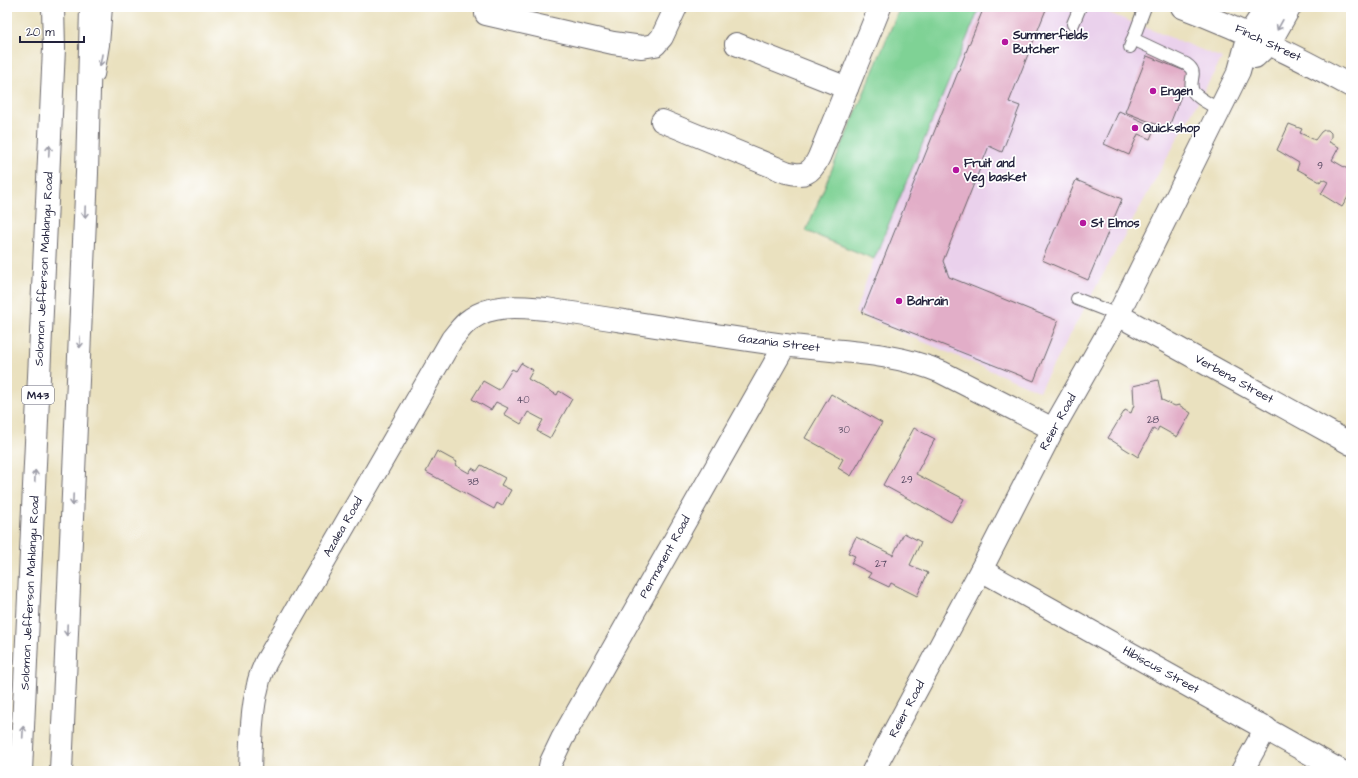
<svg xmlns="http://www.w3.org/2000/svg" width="1358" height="778" viewBox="0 0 1358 778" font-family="'Architects Daughter',sans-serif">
  <rect width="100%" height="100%" fill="#fff"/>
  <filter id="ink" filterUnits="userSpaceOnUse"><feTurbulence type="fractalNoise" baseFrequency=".025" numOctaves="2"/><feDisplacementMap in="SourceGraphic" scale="8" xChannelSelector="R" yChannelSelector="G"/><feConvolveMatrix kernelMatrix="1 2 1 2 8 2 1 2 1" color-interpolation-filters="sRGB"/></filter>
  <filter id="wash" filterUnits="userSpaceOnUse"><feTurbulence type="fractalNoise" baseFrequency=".012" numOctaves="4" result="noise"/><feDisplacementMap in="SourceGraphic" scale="16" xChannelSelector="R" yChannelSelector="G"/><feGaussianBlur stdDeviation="0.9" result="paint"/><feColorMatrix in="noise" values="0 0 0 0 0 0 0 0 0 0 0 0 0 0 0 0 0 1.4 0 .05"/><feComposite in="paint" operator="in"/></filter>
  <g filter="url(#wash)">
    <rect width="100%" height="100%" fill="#eae1bf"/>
    <path fill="#ead1ec" d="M980,7H1094L1222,58L1039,391L855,313L874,259Z"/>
    <path fill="#7fd295" stroke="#507a68" d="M900,7H980L874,259L806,231Z"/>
    <g id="blocks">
      <g fill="#e2aec8">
        <path d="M984,7H1047L1009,102L1020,106L1002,152L989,146L943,261L949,277L1058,321L1034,381L862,313Z"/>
        <path d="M1147,56L1190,73L1168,129L1125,112Z"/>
        <path d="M1119,111L1155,127L1150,139L1138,134L1129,155L1104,144Z"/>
        <path d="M1289,124L1302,129L1300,133L1315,140L1321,132L1324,130H1328L1331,133V137L1329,142L1339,147L1332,160L1351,171V192L1342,207L1321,194L1328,182L1322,179L1320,182L1297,169L1299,163L1277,150Z"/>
        <path d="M1076,180L1122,199L1088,280L1042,260Z"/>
        <path d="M521,363L533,370L528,379L557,395L559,391L572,399L550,438L537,431L543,420L528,412L521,424L504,414L508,408L496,402L491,410L472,399L483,381L499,390L512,369L516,371Z"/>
        <path d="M1158,380L1162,400L1175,406L1179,405L1191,413L1177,437L1159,427L1157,431L1153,429L1138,457L1108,438L1125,410L1131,413L1134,405L1133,386Z"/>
        <path d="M831,394L882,423L851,476L838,468L843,459L805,438Z"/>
        <path d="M914,428L935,439L916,474L964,499L951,522L883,485Z"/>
        <path d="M437,451L457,462L455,465L469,473L472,468L477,471L481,465L505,478L501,485L511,490L502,506L497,503L494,509L426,472Z"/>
        <path d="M904,533L921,542L910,565L928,573L917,596L891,583L889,587L868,577L871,573L851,563L855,556L848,553L856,537L893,555Z"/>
        <path d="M940,766L949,771H937Z"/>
      </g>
    </g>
  </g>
  <g filter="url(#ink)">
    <use href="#blocks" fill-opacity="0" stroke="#686569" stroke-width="1"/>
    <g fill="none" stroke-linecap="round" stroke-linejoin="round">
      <g stroke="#686569" stroke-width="14">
        <g id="service">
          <path d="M1073,24L1080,7"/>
          <path d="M1133,39L1186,64C1199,73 1189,77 1192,89C1194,97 1214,106 1220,110"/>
          <path d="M1130,47L1145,7"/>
          <path d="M98,75L103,45L106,7"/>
          <path d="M1077,299L1118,315"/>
        </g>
      </g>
      <g stroke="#686569" stroke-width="24">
        <g id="minor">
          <path d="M486,14L613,43L642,47L655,45L662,37L676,7"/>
          <path d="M736,44L847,88"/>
          <path d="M1255,57L1269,44L1290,7"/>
          <path d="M662,121L786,172C804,177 811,174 819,157L880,7"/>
          <path d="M1118,315L1351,444"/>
          <path d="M981,570L1341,771"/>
          <path d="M250,771C251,743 251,712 258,685C259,677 263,669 266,662L452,339C458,332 463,324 471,319C493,303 521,307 546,309C625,321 704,334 784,345C836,352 892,351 941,372L1053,429"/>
          <path d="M549,771L551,762L562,739L785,345"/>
          <path d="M873,771L981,570L1053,429L1118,315L1239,71L1249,34L1267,7"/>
          <path d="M1242,771L1266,728"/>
        </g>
      </g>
      <g stroke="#686569" stroke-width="24">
        <path id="tertiary" d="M1182,7C1241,29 1296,56 1351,86"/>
      </g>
      <g stroke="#686569" stroke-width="24">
        <g id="primary">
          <path d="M21,771L54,48L53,7"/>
          <path d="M61,771L87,173L91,7"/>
        </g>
      </g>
      <use href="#service" stroke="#fff" stroke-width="12"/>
      <use href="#minor" stroke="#fff" stroke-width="22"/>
      <use href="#tertiary" stroke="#fff" stroke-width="22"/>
      <use href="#primary" stroke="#fff" stroke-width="22"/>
    </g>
    <defs><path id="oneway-shaft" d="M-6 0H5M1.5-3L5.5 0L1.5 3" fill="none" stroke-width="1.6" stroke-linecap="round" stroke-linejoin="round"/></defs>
    <g stroke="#9c9ca7">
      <use href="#oneway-shaft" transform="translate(1280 25) rotate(119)"/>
      <use href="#oneway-shaft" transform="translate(101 60) rotate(100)"/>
      <use href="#oneway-shaft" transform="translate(49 151) rotate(-87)"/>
      <use href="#oneway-shaft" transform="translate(85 212) rotate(92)"/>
      <use href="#oneway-shaft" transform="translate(80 342) rotate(92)"/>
      <use href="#oneway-shaft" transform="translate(35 476) rotate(-88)"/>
      <use href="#oneway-shaft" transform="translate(73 500) rotate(92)"/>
      <use href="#oneway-shaft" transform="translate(67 630) rotate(92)"/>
      <use href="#oneway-shaft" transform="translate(23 732) rotate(-87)"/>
    </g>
  </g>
  <g fill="#b5179e" stroke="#fff" stroke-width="1.5">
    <circle cx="1005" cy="42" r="4"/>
    <circle cx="1153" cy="91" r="4"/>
    <circle cx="1135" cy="128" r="4"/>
    <circle cx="956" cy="170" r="4"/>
    <circle cx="1083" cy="223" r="4"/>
    <circle cx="899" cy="301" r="4"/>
  </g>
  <g text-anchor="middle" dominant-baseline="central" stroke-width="3.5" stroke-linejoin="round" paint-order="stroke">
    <g font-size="10" fill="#52455e">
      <text x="1320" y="166">9</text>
      <text x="523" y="400">40</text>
      <text x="1153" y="420">28</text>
      <text x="844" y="430">30</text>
      <text x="907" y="480">29</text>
      <text x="473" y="482">38</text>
      <text x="881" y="564">27</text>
    </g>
    <rect fill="#fff" stroke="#646476" stroke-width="1" x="22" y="386" width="32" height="18" rx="3"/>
    <g font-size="11" font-weight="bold" fill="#22223b">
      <text x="38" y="395">M43</text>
    </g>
    <g font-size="12" font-weight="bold" fill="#22223b" stroke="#fff" text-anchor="start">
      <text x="1013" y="35">Summerfields<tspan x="1013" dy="14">Butcher</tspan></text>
      <text x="1161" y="91">Engen</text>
      <text x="1143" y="128">Quickshop</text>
      <text x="964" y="163">Fruit and<tspan x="964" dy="14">Veg basket</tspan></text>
      <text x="1091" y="223">St Elmos</text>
      <text x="907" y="301">Bahrain</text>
    </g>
    <g font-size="12" fill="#22223b" stroke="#fff">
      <text transform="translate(1268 43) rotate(25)">Finch Street</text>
      <text transform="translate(44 269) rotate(-87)">Solomon Jefferson Mahlangu Road</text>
      <text transform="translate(779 343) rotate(7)">Gazania Street</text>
      <text transform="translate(1234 379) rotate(29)">Verbena Street</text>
      <text transform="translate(1058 422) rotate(-61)">Reier Road</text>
      <text transform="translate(343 527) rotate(-60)">Azalea Road</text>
      <text transform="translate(665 557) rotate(-61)">Permanent Road</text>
      <text transform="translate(30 593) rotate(-87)">Solomon Jefferson Mahlangu Road</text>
      <text transform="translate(1161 670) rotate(29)">Hibiscus Street</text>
      <text transform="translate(907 709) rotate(-62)">Reier Road</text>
    </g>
  </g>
  <rect width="1358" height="778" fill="none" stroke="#fff" stroke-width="24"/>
  <path d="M20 36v6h64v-6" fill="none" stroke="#22223b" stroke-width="2"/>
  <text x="26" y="36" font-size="12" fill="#22223b" stroke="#ffffff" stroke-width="3" paint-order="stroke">20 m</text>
</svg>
